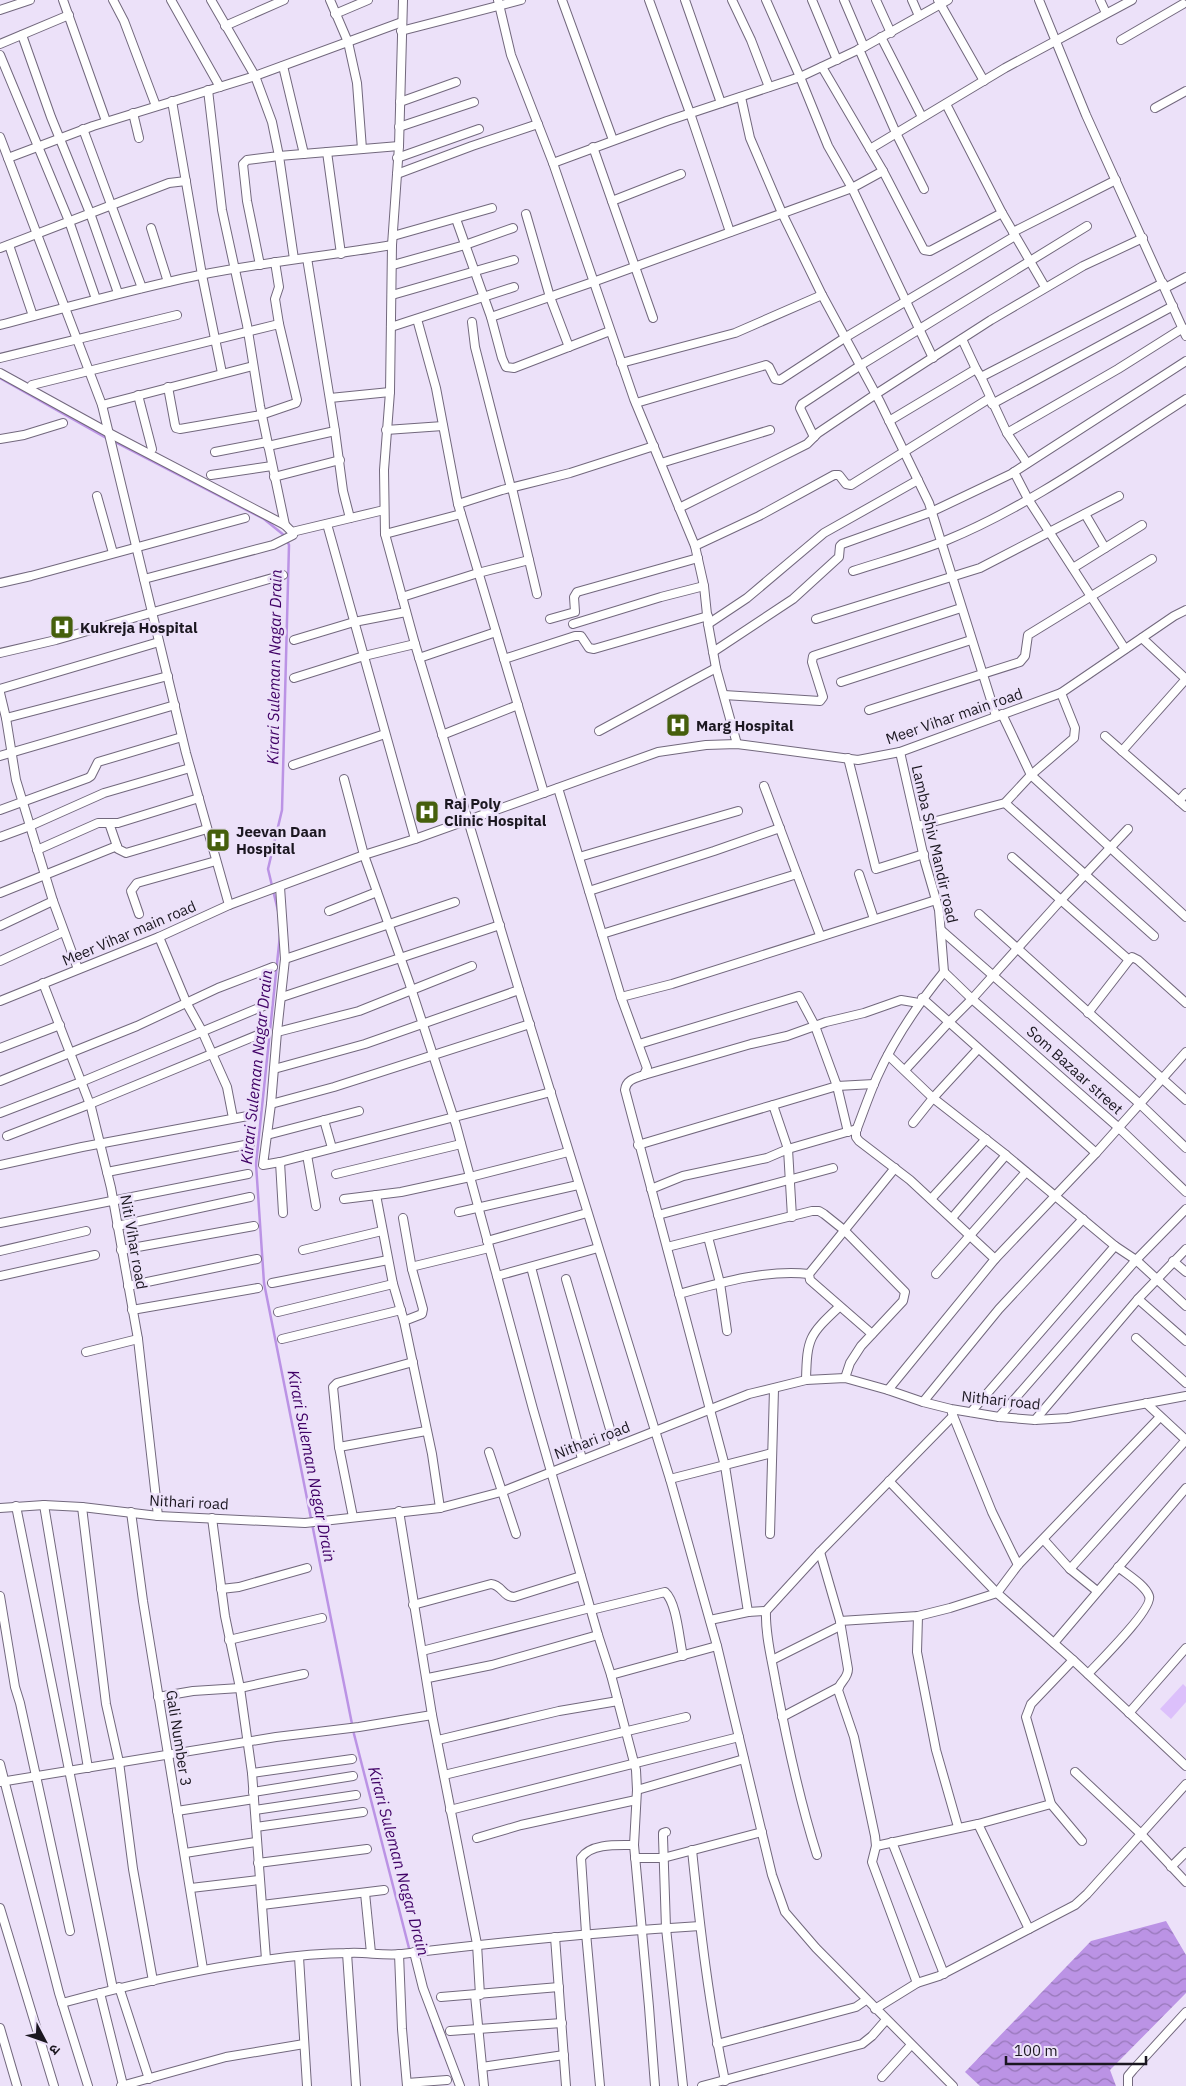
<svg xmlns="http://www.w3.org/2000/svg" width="1186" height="2086" viewBox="0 0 1186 2086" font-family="'IBM Plex Sans','Noto Sans Devanagari',sans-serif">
  <defs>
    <pattern id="water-waves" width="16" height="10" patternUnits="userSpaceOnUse" patternTransform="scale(1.25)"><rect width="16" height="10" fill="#bb93e5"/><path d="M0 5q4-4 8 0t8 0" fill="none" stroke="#9777b9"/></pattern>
  </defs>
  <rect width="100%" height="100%" fill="#ece1f9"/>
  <path fill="#dcc0fb" d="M1183,1684L1186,1687V1702L1171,1719L1160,1709Z"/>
  <path fill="url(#water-waves)" d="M1166,1921L1186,1955V1993L1110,2070L1116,2086H980L965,2072L1091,1941Z"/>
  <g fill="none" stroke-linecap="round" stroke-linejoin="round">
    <g stroke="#bb93e5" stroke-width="2.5">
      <path d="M0,378L108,439"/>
      <path d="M113,441L264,519L285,536L289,545L282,810L268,869L279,915"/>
      <path d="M280,935L256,1164L264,1283L354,1734L410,1952"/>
      <path d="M433,2026L441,2047"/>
    </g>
    <g stroke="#72687d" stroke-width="10">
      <g id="minor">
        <path d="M63,0L106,121"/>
        <path d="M113,0L124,21L156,106"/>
        <path d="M171,0L220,87"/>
        <path d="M211,0L255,76L272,122L279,156L247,160L243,164L247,201L260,265"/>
        <path d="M330,0L348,42L357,83L362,149"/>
        <path d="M403,0L399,146L392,245L390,392L384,470L385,534L415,644L519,990L670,1479L717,1646L772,1875L785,1912L816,1948L953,2086"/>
        <path d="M498,0L511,55L553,163L634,399L695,546L704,586L708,624L716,668L737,744"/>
        <path d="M562,0L613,140"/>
        <path d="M649,0L690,113L730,232"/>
        <path d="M685,0L721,103"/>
        <path d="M732,0L751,40L769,87"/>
        <path d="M766,0L800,77L828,146L852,188L933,358"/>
        <path d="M812,0L837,60"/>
        <path d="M844,0L864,47"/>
        <path d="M876,0L891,33"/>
        <path d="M912,0L919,16"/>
        <path d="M938,0L984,81"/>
        <path d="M1039,0L1086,115L1186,336"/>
        <path d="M1100,0L1106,13"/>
        <path d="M0,10L30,0"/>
        <path d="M335,14L368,0"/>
        <path d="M225,26L284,0"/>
        <path d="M401,31L521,0"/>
        <path d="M22,35L51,117L90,213L118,293"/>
        <path d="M881,37L922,117"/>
        <path d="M1121,40L1183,4"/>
        <path d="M0,44L69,15"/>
        <path d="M859,49L896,133L924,189"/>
        <path d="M0,55L69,221L96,299"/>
        <path d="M283,66L304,154"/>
        <path d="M822,67L883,171L924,250L930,251L1002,213"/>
        <path d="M208,90L222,210L247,325L260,406L285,525"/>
        <path d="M741,97L750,138L782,213L822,295L880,402L929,503L996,716"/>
        <path d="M172,101L202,275L222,373"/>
        <path d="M400,102L456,82"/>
        <path d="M946,104L1002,213L1045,287"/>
        <path d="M1155,108L1186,91"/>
        <path d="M133,113L139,138"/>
        <path d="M399,127L474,102"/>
        <path d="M83,129L142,288"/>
        <path d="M0,137L102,405L186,753L229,905"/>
        <path d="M593,147L653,318"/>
        <path d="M870,149L1005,68L1132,0"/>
        <path d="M327,152L341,254"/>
        <path d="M8,158L93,126L255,76L402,22"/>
        <path d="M397,158L479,129"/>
        <path d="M553,163L667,121L800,77L864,47L948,0"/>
        <path d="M397,174L472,146L538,124"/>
        <path d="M612,201L681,174"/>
        <path d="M526,214L550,297L569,347"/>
        <path d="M456,219L491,317L502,358L506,367L514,368L610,331"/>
        <path d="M151,228L168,282"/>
        <path d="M1013,232L1116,180"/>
        <path d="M393,236L492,208"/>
        <path d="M9,245L33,316"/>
        <path d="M0,248L169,183L186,181"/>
        <path d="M307,258L335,431L343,491L350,518"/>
        <path d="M294,259L279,156L399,146"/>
        <path d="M393,265L465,245L513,228"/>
        <path d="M1165,288L1186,277"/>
        <path d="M392,295L514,260"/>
        <path d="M491,317L593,282L852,188L883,171"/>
        <path d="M417,319L436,388L458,504L544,793"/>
        <path d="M472,322L475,347L511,488"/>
        <path d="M0,325C67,307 133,289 200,275C264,262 328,256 392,245"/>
        <path d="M391,327L514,287"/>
        <path d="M962,339L976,369"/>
        <path d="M0,358L177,315"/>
        <path d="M621,363L735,333L822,295"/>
        <path d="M0,373L109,433L285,525L292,532L384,510"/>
        <path d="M981,377L1007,433L1027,463"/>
        <path d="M32,385L279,324"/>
        <path d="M168,387L175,425L176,428L180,429L261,415L296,403L297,400L279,324L275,299L279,287L275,262"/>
        <path d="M138,395L152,449"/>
        <path d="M330,398L390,392"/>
        <path d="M636,403L766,365L769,367L775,379L780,380L846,337L1015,236"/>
        <path d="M992,404L1173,306"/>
        <path d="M102,405L253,366"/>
        <path d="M889,421L976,369L981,377L1163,283"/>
        <path d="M386,430L443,426"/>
        <path d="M1007,433L1118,369L1183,328"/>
        <path d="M814,437L800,408L802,404L861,365L1087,226"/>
        <path d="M0,439L24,435L63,423"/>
        <path d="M268,446L335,431"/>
        <path d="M215,452L267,442"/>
        <path d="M661,463L770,430"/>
        <path d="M1014,472L1028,499L1125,649"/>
        <path d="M211,475L272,466"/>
        <path d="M274,477L340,460"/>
        <path d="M512,488L537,594"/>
        <path d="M97,496L113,553"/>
        <path d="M458,504L502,490L570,473L654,446"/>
        <path d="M679,508L807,444L818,433L876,394L991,320L1083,266L1143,238"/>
        <path d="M1085,514L1105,548"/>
        <path d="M327,524L415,839"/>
        <path d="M385,534L461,514"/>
        <path d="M695,546L759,516L834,475H839L846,484L851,485L990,398"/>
        <path d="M1073,568L1142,525"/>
        <path d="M853,571C884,561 917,552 947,540C1032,505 1109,448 1186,399"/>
        <path d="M144,579L273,545L293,535"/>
        <path d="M0,583L31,576L245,518"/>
        <path d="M402,597L478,573L529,560"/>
        <path d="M550,619L575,612L574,597L577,592L698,558"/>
        <path d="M816,619L980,568L1119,496"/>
        <path d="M573,624L661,597L704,586"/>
        <path d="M708,624L747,598L824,533L918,480"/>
        <path d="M1142,638L1186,679"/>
        <path d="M294,640L354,622L406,612"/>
        <path d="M713,652L793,599L839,557L840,546L842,544L931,512L1011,474L1186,361"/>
        <path d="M0,653L56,640L283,575"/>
        <path d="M419,658L496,632"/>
        <path d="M504,659L575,636H581L589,648L594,649L708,616"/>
        <path d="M294,678L364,656L415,644"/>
        <path d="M841,682L971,640"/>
        <path d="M0,689L159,642"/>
        <path d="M0,693L6,718L16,780L53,901L78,969"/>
        <path d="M724,695L820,701L823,697L812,662L813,656L961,608"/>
        <path d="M869,710L1020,662L1025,656L1028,635L1152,559"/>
        <path d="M1002,714L1031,775L1186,917"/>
        <path d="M6,718L168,676"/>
        <path d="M599,731L716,668"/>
        <path d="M442,735L518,705"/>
        <path d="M1105,736L1186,807"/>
        <path d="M1122,751L1186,679"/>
        <path d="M900,752L925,862L939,910L944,972"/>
        <path d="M0,756L175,705"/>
        <path d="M848,758L876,869L924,854"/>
        <path d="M293,765L385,734"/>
        <path d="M344,779L364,855L409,982L456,1125L533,1409L598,1635L611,1675L636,1770L637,1790L634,1845L649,2007L655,2086"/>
        <path d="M764,786L797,874"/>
        <path d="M558,788L621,997"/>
        <path d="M1179,801L1186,793"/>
        <path d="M1005,803L1154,936"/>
        <path d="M0,810L88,778L91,776L98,762L182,737"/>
        <path d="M109,823L118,849L126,853L207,829"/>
        <path d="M917,826L1005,803L1031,775L1074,738L1075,728L1061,693"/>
        <path d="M0,837L30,826L104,793L190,768"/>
        <path d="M37,850L98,823H118L199,798"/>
        <path d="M579,857L738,811"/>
        <path d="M1012,857L1129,960L1132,957L1138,960L1186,1003"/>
        <path d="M859,874L874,919"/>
        <path d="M280,887L285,959L277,1032L271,1104L263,1165L280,1162L551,1092"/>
        <path d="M589,891L714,851L780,828"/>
        <path d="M0,893L117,846"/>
        <path d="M329,911L377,892"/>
        <path d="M139,914L131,891L137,883L216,861"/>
        <path d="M979,914L1186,1100"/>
        <path d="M0,926L53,901"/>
        <path d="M941,930L1140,1104L1186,1148"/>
        <path d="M602,934L797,874L820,935"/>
        <path d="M159,937L187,1004L202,1031L227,1087L233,1118"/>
        <path d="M285,959L455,902"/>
        <path d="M0,961L63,932"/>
        <path d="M944,972C918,1004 894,1039 877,1077C869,1095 863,1113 856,1131V1137L859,1141L910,1180L995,1259"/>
        <path d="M944,972L972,999L1119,1128L1186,1192"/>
        <path d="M43,983L91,1107L111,1188L138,1339L158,1516"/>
        <path d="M282,997L500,925"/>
        <path d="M922,998L1096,1153"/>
        <path d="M0,1001L159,937L229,905L364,855L415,839L658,752L706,745L737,744L858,760L900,752L1061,693L1174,616L1186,610"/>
        <path d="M1088,1013L1129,960"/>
        <path d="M277,1032L359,1011L472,966"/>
        <path d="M639,1044L799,996L815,1026L837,1086L874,1084"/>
        <path d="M0,1048L60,1025"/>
        <path d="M888,1055L933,1098L1006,1155L1115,1246L1136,1260L1186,1306"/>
        <path d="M274,1069L365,1044L519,990"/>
        <path d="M905,1070L949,1022L972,999L1061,900L1128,829"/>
        <path d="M644,1075L751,1044L787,1036L826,1022L864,1013L901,1000L919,1003"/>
        <path d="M0,1081L137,1026L218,988L273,967"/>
        <path d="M271,1104L334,1087L530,1024"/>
        <path d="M773,1105L837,1086L848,1132"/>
        <path d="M0,1113L81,1082L266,1005"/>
        <path d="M324,1120L332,1148"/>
        <path d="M913,1123L933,1098L978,1049"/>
        <path d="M267,1135L359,1111"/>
        <path d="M7,1136L90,1104L265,1032"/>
        <path d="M638,1145L773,1105L788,1149L857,1129"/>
        <path d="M307,1155L316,1206"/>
        <path d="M280,1162L283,1213"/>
        <path d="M0,1165L82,1147L253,1115"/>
        <path d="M107,1172L250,1144"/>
        <path d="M336,1174L461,1144"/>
        <path d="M651,1189L683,1176L767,1158L788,1149L792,1217"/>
        <path d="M376,1195L393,1284L404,1321L432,1454L440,1508"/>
        <path d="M344,1199L401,1192L470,1177L568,1152"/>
        <path d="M931,1199L986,1139"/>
        <path d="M459,1212L578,1185"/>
        <path d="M658,1215L833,1168"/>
        <path d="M403,1218L412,1269"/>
        <path d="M952,1218L1006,1155"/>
        <path d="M0,1223L248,1174"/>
        <path d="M117,1226L250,1197"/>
        <path d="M708,1237L720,1283L727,1331"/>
        <path d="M487,1241L587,1213"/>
        <path d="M667,1247L812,1211H819L824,1214L844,1230L905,1292L903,1301L861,1346L850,1363L845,1378"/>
        <path d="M121,1250L254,1226"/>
        <path d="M303,1250L382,1231"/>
        <path d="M0,1251L86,1231"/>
        <path d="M1173,1261L1186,1272"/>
        <path d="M531,1267L582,1459"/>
        <path d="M936,1274L1026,1172"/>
        <path d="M0,1276L95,1255"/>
        <path d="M497,1276L598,1248"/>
        <path d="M566,1279L615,1446"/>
        <path d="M272,1283L388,1260"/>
        <path d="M128,1286L257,1259"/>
        <path d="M679,1294C719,1283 767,1269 809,1274"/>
        <path d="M1138,1299L1186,1341"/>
        <path d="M132,1310L258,1288"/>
        <path d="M278,1312L393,1284"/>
        <path d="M404,1321L422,1314L423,1309L412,1269L415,1266L489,1248"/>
        <path d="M872,1334L810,1280L809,1274L895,1168"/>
        <path d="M1136,1338L1186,1383"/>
        <path d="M282,1339L401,1310"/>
        <path d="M86,1352L138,1339"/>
        <path d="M806,1380C807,1338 809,1335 839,1307"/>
        <path d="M888,1390L995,1259L1096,1153L1186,1052"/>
        <path d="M923,1402L999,1309L1083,1219"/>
        <path d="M971,1412L1115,1246"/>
        <path d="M952,1413L992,1512L1018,1565"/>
        <path d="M999,1417L1136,1260L1186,1209"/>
        <path d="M1035,1420L1138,1299L1186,1249"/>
        <path d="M339,1447L426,1431"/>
        <path d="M489,1452L516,1534"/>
        <path d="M670,1479L772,1453"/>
        <path d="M889,1481L997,1593L1073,1660L1186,1766"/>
        <path d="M44,1505L88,1768"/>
        <path d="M16,1506L113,1989"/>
        <path d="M82,1507L106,1704L119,1762L133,1869L153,1981"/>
        <path d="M0,1508L44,1505L82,1507L158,1516L305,1523L440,1508L501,1492L749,1394L806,1380L845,1378L888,1390L923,1402L951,1409L999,1417L1035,1420L1068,1418L1186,1396"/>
        <path d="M399,1511L432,1715L477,1944L480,1995"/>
        <path d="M131,1512L143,1601L203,1969"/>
        <path d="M353,1517L339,1447L333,1387L337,1383L413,1362"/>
        <path d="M212,1518L225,1616L240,1688L252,1773L266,1959"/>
        <path d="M770,1534L774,1389"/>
        <path d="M1044,1540L1070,1569L1097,1591"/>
        <path d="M820,1552L840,1621L848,1669C848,1679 840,1681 838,1690L854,1737L875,1836L876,1846L872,1862L917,1983"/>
        <path d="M1070,1569L1186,1440L1146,1403"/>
        <path d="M221,1589L239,1587L307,1568"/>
        <path d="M0,1596L15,1687L20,1703L70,1931"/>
        <path d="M413,1605L491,1584C502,1585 503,1597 514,1597L581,1576"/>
        <path d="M591,1610L665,1592C677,1603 679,1639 683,1656"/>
        <path d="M748,1612L725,1466L625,1090C626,1080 635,1078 644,1075L647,1068L621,997L672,984L936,900"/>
        <path d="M918,1616L917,1652L936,1750L958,1827"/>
        <path d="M710,1620L748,1612L766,1611"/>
        <path d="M840,1621L918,1616L950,1608L997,1593L1018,1565L1160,1417"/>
        <path d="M229,1640L322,1618"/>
        <path d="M1054,1643L1186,1488"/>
        <path d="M422,1651L590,1608"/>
        <path d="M772,1660L840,1626"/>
        <path d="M1073,1660L1031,1704L1026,1717L1051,1804L1082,1841"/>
        <path d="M1088,1674C1098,1663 1154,1608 1149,1596C1145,1585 1128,1575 1118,1567"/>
        <path d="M611,1675L717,1646"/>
        <path d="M428,1678L492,1665L598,1635"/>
        <path d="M158,1697L193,1691L240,1688L304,1674"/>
        <path d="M1129,1713L1186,1648"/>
        <path d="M782,1717L839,1687"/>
        <path d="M438,1740L559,1711L618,1701"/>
        <path d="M0,1764L59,1993L88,2086"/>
        <path d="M1075,1772L1140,1833L1186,1882"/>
        <path d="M252,1773L352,1759"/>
        <path d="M444,1775L686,1717"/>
        <path d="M0,1782L276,1737L359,1727L432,1715"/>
        <path d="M637,1790L744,1759"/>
        <path d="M253,1792L353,1776"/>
        <path d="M255,1810L356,1795"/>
        <path d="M450,1810L739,1737"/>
        <path d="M177,1811L254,1799"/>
        <path d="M978,1824L1051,1804"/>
        <path d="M256,1827L363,1812"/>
        <path d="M666,1832L663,1833V1837L666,1928L683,2086"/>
        <path d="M477,1838L521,1825L636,1800"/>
        <path d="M892,1842L944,1974"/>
        <path d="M876,1846L978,1824L1029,1929"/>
        <path d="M692,1850C700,1928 709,2005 725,2081"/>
        <path d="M185,1853L256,1842"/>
        <path d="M817,1855C799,1799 787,1742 776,1684C772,1660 765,1635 766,1611L820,1552L953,1416"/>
        <path d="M635,1858H663L762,1832"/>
        <path d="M258,1863L367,1849"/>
        <path d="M1171,1867L1186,1852"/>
        <path d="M191,1888L259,1880"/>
        <path d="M365,1893L371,1953"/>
        <path d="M262,1905L384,1890"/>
        <path d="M0,1908L54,2086"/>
        <path d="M555,1937L566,2086"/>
        <path d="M414,1952L423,1988L460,2086"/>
        <path d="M347,1953L356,2086"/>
        <path d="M399,1954L402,2029L407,2086"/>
        <path d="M299,1957L307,2086"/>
        <path d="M119,1987L149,2079"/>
        <path d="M100,1993L123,2085"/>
        <path d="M475,1995L484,2086"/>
        <path d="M441,1997L559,1987"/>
        <path d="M62,2003C129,1985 196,1969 265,1960C292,1956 321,1953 349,1953C366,1952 384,1956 402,1954C501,1942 600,1932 700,1926"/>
        <path d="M875,2009L917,1983L939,1976L1075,1905L1087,1894L1186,1784"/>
        <path d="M0,2028L17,2086"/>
        <path d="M450,2031L562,2023"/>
        <path d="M717,2044L856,2007L866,2000"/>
        <path d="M482,2067L564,2055"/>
        <path d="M882,2077L911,2045"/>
        <path d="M407,2083L447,2080"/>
        <path d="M121,2086L226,2057L304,2044"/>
        <path d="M600,2086L586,1933L581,1858C591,1843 618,1845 634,1845"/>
        <path d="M702,2086L862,2044L872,2036L886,2020"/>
        <path d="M1128,2086V2076L1133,2070L1186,2012"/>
      </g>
    </g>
    <use href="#minor" stroke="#fff" stroke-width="8"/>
  </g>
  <defs>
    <g id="hospital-square" transform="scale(1.25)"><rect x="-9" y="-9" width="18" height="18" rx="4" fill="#465f0d" stroke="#ece1f9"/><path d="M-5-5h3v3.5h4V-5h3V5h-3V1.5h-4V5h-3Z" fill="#fff"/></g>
  </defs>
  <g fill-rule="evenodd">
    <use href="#hospital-square" x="62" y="627"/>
    <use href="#hospital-square" x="678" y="725"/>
    <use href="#hospital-square" x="427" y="812"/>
    <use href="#hospital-square" x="218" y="840"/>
  </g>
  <g text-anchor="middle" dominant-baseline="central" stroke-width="5" stroke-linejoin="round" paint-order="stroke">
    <g font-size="15" font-weight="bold" fill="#1b1720" stroke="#ece1f9" text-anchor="start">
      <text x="80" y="627">Kukreja Hospital</text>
      <text x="696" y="725">Marg Hospital</text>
      <text x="444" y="803">Raj Poly<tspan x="444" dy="17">Clinic Hospital</tspan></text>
      <text x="236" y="831">Jeevan Daan<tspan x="236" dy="17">Hospital</tspan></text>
    </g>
    <g font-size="15" fill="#1b1720" stroke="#ece1f9">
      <text transform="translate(954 716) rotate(-19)">Meer Vihar main road</text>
      <text transform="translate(935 844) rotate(77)">Lamba Shiv Mandir road</text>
      <text transform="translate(129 933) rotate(-23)">Meer Vihar main road</text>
      <text transform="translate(1075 1070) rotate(42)">Som Bazaar street</text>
      <text transform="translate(134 1242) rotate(80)">Niti Vihar road</text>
      <text transform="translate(1001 1400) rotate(6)">Nithari road</text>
      <text transform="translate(592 1440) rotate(-21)">Nithari road</text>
      <text transform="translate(189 1502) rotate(3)">Nithari road</text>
      <text transform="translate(179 1738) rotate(81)">Gali Number 3</text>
    </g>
    <g font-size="16" font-style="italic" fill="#400166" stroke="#ece1f9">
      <text transform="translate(274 667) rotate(-89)">Kirari Suleman Nagar Drain</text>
      <text transform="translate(256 1067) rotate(-84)">Kirari Suleman Nagar Drain</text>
      <text transform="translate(312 1466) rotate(79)">Kirari Suleman Nagar Drain</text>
      <text transform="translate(399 1861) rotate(75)">Kirari Suleman Nagar Drain</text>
    </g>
  </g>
  <g transform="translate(45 2041) rotate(131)" stroke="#ece1f9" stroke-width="4" paint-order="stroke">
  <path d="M0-4L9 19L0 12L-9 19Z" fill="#1b1720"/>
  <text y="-8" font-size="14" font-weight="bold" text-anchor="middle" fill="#1b1720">उ</text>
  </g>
  <path d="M1006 2056v8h140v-8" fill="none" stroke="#1b1720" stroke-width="2.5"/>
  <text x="1014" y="2056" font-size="15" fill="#1b1720" stroke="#ece1f9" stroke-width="4" paint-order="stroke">100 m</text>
</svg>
